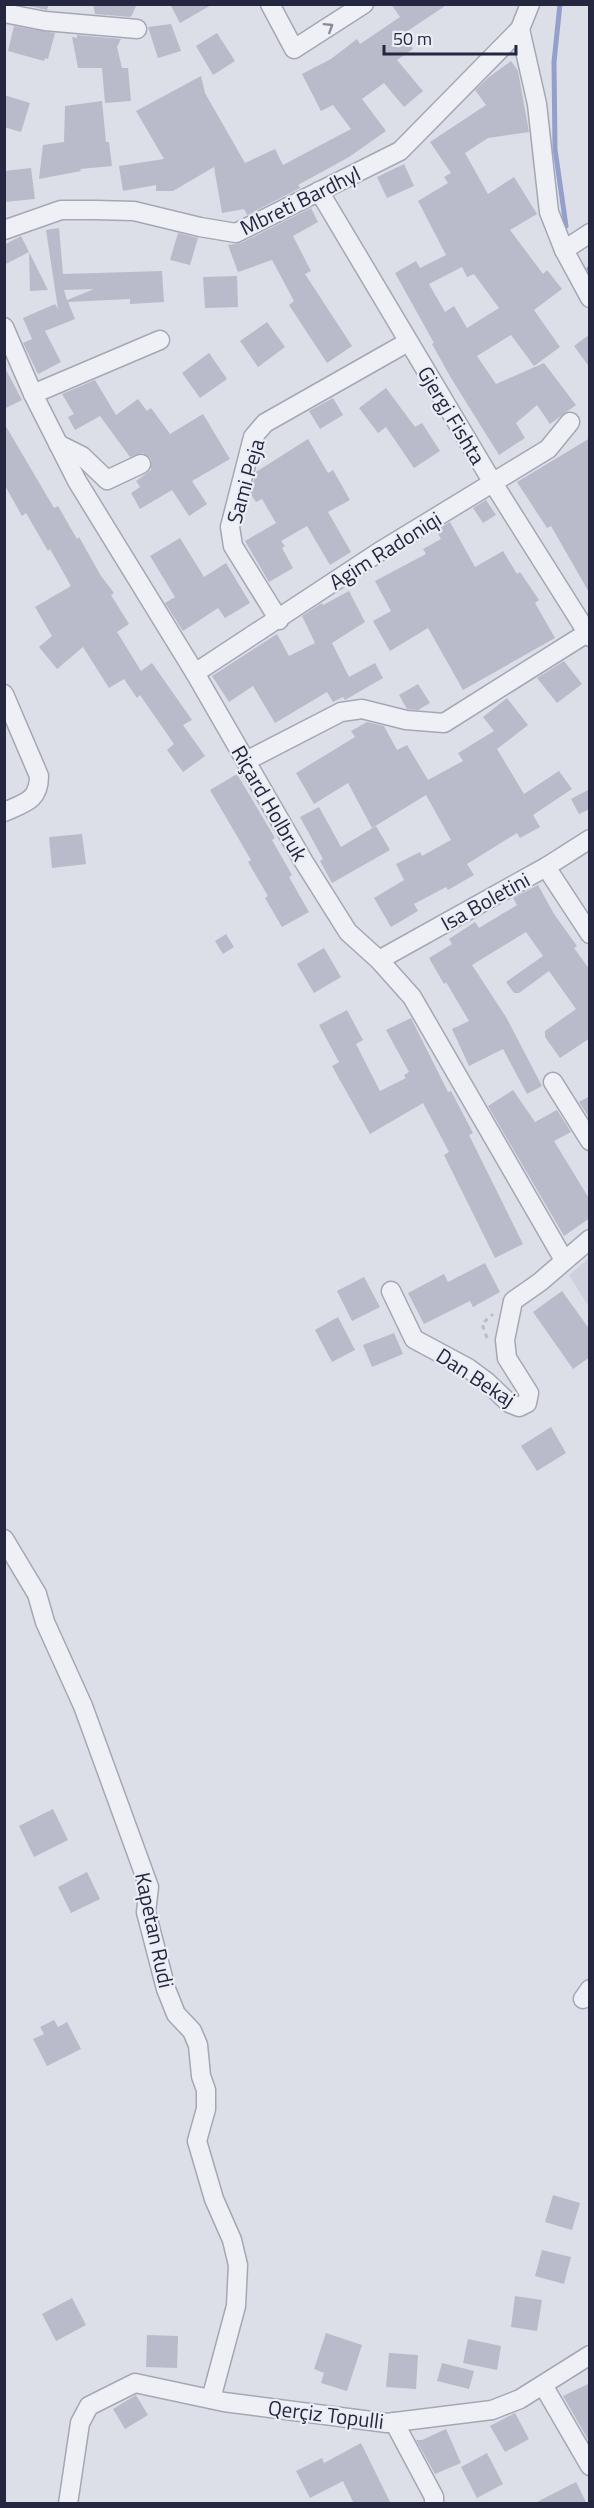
<svg xmlns="http://www.w3.org/2000/svg" width="594" height="2508" viewBox="0 0 594 2508" font-family="'Titillium Web',sans-serif">
  <rect width="100%" height="100%" fill="#dcdee8"/>
  <path fill="#ced0dd" d="M589,1258V1307L569,1275Z"/>
  <g fill="none" stroke-linecap="round" stroke-linejoin="round">
    <g stroke="#93a0cc" stroke-width="5">
      <path d="M560,4L554,62L555,149L566,226"/>
      <path d="M589,269L590,270"/>
    </g>
  </g>
  <g fill="#b9bbcb" fill-rule="evenodd">
    <path d="M20,4H49L47,10Z"/>
    <path d="M93,4H137L131,17L95,14Z"/>
    <path d="M170,4H213L180,23Z"/>
    <path d="M391,4H448L403,34L413,49L397,60L423,91L404,107L384,83L362,99L386,131L349,157L298,185L300,188L247,215L244,209L222,213L214,167L173,191H156V185L123,191L119,166L164,159L136,111L201,76L205,93L245,163L275,149L283,165L351,129L333,105L321,111L302,74L331,59L357,39L360,44L400,17Z"/>
    <path d="M171,24L181,51L158,58L148,27Z"/>
    <path d="M14,26L55,33L48,59L45,58L44,61L8,51Z"/>
    <path d="M217,33L235,61L213,75L196,46Z"/>
    <path d="M77,35L121,39L117,47L122,68H128L131,101L105,103L102,68H78L72,37L77,38Z"/>
    <path d="M511,61L518,71L529,132L488,138L465,153L488,194L514,177L537,214L510,230L543,274L547,270L562,289L534,310L560,347L534,366L511,335L477,356L496,384L544,363L576,405L550,424L537,405L516,423L525,438L499,455L451,378L432,344L434,343L395,273L416,261L420,268L446,255L418,201L448,183L444,177L451,173L430,142L486,105L475,90L489,77ZM462,267L467,277L474,274L499,308L467,328L454,306L445,312L429,284Z"/>
    <path d="M4,95L30,103L21,132L4,127Z"/>
    <path d="M102,101L106,142H109L112,166L80,169L81,171L39,179L43,145L64,142L65,106Z"/>
    <path d="M404,164L414,186L387,198L377,177Z"/>
    <path d="M31,168L35,199L4,202V171Z"/>
    <path d="M311,208L318,222L293,236L311,271L305,274L352,346L327,363L289,305L294,301L272,260L238,272L228,245L241,243Z"/>
    <path d="M59,228L63,274L162,271L164,302L130,304V299L68,302L75,319L45,331L61,362L38,374L23,343L32,339L23,318L55,304L58,309L46,230ZM94,289L67,300L64,290Z"/>
    <path d="M178,233L198,238L190,265L170,260Z"/>
    <path d="M21,236L29,252L4,265V245Z"/>
    <path d="M29,252L48,290L30,291Z"/>
    <path d="M237,276L238,307L205,308L203,277Z"/>
    <path d="M267,322L285,347L258,367L240,341Z"/>
    <path d="M590,334V368L574,346Z"/>
    <path d="M209,353L227,379L200,398L182,373Z"/>
    <path d="M4,366L22,400L4,409Z"/>
    <path d="M95,380L116,415L138,399L147,411L151,408L170,434L203,414L230,459L192,481L207,504L189,516L172,490L140,509L131,493L140,487L136,481L151,470V459L143,453L130,457L100,416L75,430L68,417L74,414L62,394Z"/>
    <path d="M386,388L415,427L422,423L440,451L414,468L386,427L378,433L359,408Z"/>
    <path d="M333,398L343,415L320,429L309,411Z"/>
    <path d="M4,423L54,508L58,506L77,539L79,537L101,576L114,593L111,595L129,624L117,632L141,671L152,663L192,720L183,725L205,756L183,772L167,750L174,744L140,695L137,698L124,679L109,688L83,647L57,669L39,647L52,636L35,607L71,586L50,549L48,551L26,513L22,516L4,484Z"/>
    <path d="M590,438V594L551,526L547,528L517,482Z"/>
    <path d="M308,439L328,473L333,470L350,500L328,512L351,552L330,565L307,526L281,541L285,546L282,548L293,568L269,582L245,541L276,523L262,499L256,502L250,493L256,472Z"/>
    <path d="M486,500L496,515L483,523L473,508Z"/>
    <path d="M450,522L475,567L503,551L517,574L520,572L539,600L535,603L555,638L463,690L428,628L390,651L373,621L391,611L375,581L426,554L423,549L441,539L436,530Z"/>
    <path d="M180,538L204,577L226,563L250,603L225,618L218,608L183,631L165,603L175,597L150,556Z"/>
    <path d="M349,591L365,622L332,643L349,677L375,663L383,678L345,700L343,697L333,702L327,692L275,723L253,686L229,702L212,676L277,634L289,656L315,643L302,616L322,603L323,605Z"/>
    <path d="M564,661L582,684L557,703L537,678Z"/>
    <path d="M418,684L430,703L418,710L407,709L399,695Z"/>
    <path d="M507,698L528,725L497,749L524,794L559,771L572,789L533,815L540,827L520,838L517,833L467,864L474,875L448,890L446,887L414,904L418,911L391,927L374,898L404,880L396,864L420,852L422,856L451,840L426,795L372,828L348,783L314,804L296,773L355,737L351,731L367,722L384,726L397,750L407,745L428,780L463,761L458,753L494,731L483,717Z"/>
    <path d="M237,774L275,838L272,840L292,875L289,877L309,912L282,927L265,898L268,896L248,862L251,860L210,790Z"/>
    <path d="M590,789V809L579,814L571,799Z"/>
    <path d="M319,807L341,847L376,826L390,850L332,883L320,861L323,859L300,817Z"/>
    <path d="M82,834L86,864L52,868L49,837Z"/>
    <path d="M538,885L554,914L577,946L574,948L590,970V1038L560,1058L545,1037V1031L576,1009L549,971L519,993H514L506,982L543,956L526,932L472,965L506,1017L542,1086L527,1094L503,1049L469,1066L452,1029L469,1021L446,982L444,984L429,958L452,944L449,939L475,922L479,928L517,905L513,898Z"/>
    <path d="M226,934L234,947L223,954L215,941Z"/>
    <path d="M324,948L341,977L314,993L297,964Z"/>
    <path d="M347,1010L363,1040L356,1044L380,1091L406,1078L404,1075L409,1072L386,1030L411,1018L448,1092L451,1091L473,1133L469,1135L523,1244L495,1258L444,1155L449,1152L423,1103L370,1134L332,1066L339,1062L319,1025Z"/>
    <path d="M513,1090L535,1122L557,1110L571,1132L554,1141L590,1200V1218L564,1236L488,1106Z"/>
    <path d="M590,1096V1119L579,1102Z"/>
    <path d="M485,1263L500,1292L473,1307L470,1301L424,1324L408,1293L444,1274L448,1282Z"/>
    <path d="M364,1277L380,1307L352,1321L337,1291Z"/>
    <path d="M562,1291L590,1330V1357L573,1369L533,1312Z"/>
    <path d="M338,1317L355,1350L332,1362L315,1330Z"/>
    <path d="M394,1333L403,1354L372,1367L363,1345Z"/>
    <path d="M551,1427L566,1453L537,1471L521,1446Z"/>
    <path d="M53,1809L68,1840L34,1857L19,1826Z"/>
    <path d="M87,1872L100,1899L71,1913L58,1887Z"/>
    <path d="M54,2020L58,2027L67,2022L81,2049L47,2066L33,2039L44,2034L40,2027Z"/>
    <path d="M553,2195L580,2203L572,2230L545,2222Z"/>
    <path d="M542,2250L571,2257L564,2284L535,2276Z"/>
    <path d="M515,2296L542,2300L537,2331L511,2327Z"/>
    <path d="M72,2298L86,2325L56,2341L42,2314Z"/>
    <path d="M326,2333L362,2345L347,2391L321,2383L324,2373L314,2369Z"/>
    <path d="M147,2335L178,2336L177,2368L146,2367Z"/>
    <path d="M468,2339L501,2346L497,2370L463,2363Z"/>
    <path d="M389,2353L418,2355L416,2389L386,2387Z"/>
    <path d="M442,2363L474,2371L469,2389L437,2381Z"/>
    <path d="M590,2383V2443L563,2396Z"/>
    <path d="M136,2395L148,2415L125,2429L113,2409Z"/>
    <path d="M515,2413L529,2439L505,2452L490,2426Z"/>
    <path d="M446,2429L461,2463L435,2474L416,2440H422Z"/>
    <path d="M361,2443L391,2504H354L343,2481L310,2498L296,2471L322,2458L324,2463Z"/>
    <path d="M487,2453L503,2484L477,2498L461,2467Z"/>
    <path d="M576,2482L587,2504H533Z"/>
  </g>
  <g fill="none" stroke-linecap="round" stroke-linejoin="round">
    <g stroke="#a5a7b5" stroke-width="21">
      <g id="minor">
        <path d="M270,4L294,49L364,4"/>
        <path d="M4,13L45,21L137,29"/>
        <path d="M520,29L537,104L549,212L564,250L590,298"/>
        <path d="M319,191L493,483L590,637"/>
        <path d="M4,230L61,210H95L134,211L200,227L236,233L400,151L520,29L530,4"/>
        <path d="M564,250L590,233"/>
        <path d="M4,327L33,394L77,481L195,673L304,862L348,932L379,960L412,997L564,1260"/>
        <path d="M33,394L160,340"/>
        <path d="M58,444L82,456L107,480L141,464"/>
        <path d="M279,620L233,546L230,527L253,437L265,423L408,342"/>
        <path d="M195,673L379,552L548,449L570,422"/>
        <path d="M4,694L39,776C39,801 24,803 4,812"/>
        <path d="M246,761L341,712L362,709L406,720L444,723L587,633"/>
        <path d="M546,867L590,934"/>
        <path d="M379,960L546,867L590,839"/>
        <path d="M553,1082L590,1141"/>
        <path d="M391,1291L414,1339L468,1368L487,1382L509,1403L519,1407L527,1403L529,1393L507,1358L505,1340L513,1301L540,1282L590,1239"/>
        <path d="M4,1539L37,1594L45,1622L83,1706L149,1887L146,1912L166,1989L176,2014L192,2031L198,2045L201,2076L206,2090V2109L197,2141L214,2199L232,2240L238,2265L236,2306L211,2399"/>
        <path d="M583,1999L590,1989"/>
        <path d="M543,2385L590,2466"/>
        <path d="M394,2422L434,2497V2504"/>
        <path d="M68,2504L80,2423L89,2406L135,2383L224,2402L387,2423L492,2410L520,2399L590,2355"/>
      </g>
    </g>
    <path stroke="#babcc6" stroke-width="3" stroke-dasharray="4.5 4.5" stroke-linecap="butt" d="M487,1338L482,1324L493,1314"/>
    <use href="#minor" stroke="#eff0f6" stroke-width="18"/>
  </g>
  <defs><path id="oneway-chevron" d="M-2-3.5L2.5 0L-2 3.5" fill="none" stroke-width="1.6" stroke-linecap="round" stroke-linejoin="round" transform="scale(1.5)"/></defs>
  <use stroke="#8a8c9a" href="#oneway-chevron" transform="translate(329 27) rotate(-32)"/>
  <g text-anchor="middle" dominant-baseline="central" stroke-width="4.5" stroke-linejoin="round" paint-order="stroke">
    <g font-size="21" fill="#24273f" stroke="#ebedf5">
      <text transform="translate(300 200) rotate(-26)">Mbreti Bardhyl</text>
      <text transform="translate(452 415) rotate(59)">Gjergj Fishta</text>
      <text transform="translate(245 481) rotate(-74)">Sami Peja</text>
      <text transform="translate(385 550) rotate(-32)">Agim Radoniqi</text>
      <text transform="translate(270 803) rotate(60)">Riçard Holbruk</text>
      <text transform="translate(485 901) rotate(-29)">Isa Boletini</text>
      <text transform="translate(476 1377) rotate(33)">Dan Bekaj</text>
      <text transform="translate(155 1930) rotate(78)">Kapetan Rudi</text>
      <text transform="translate(326 2414) rotate(7)">Qerçiz Topulli</text>
    </g>
  </g>
  <rect width="594" height="2508" fill="none" stroke="#24273f" stroke-width="12"/>
  <path d="M384 45v9h132v-9" fill="none" stroke="#24273f" stroke-width="3"/>
  <text x="393" y="45" font-size="18" fill="#24273f" stroke="#ebedf5" stroke-width="4.5" paint-order="stroke">50 m</text>
</svg>
